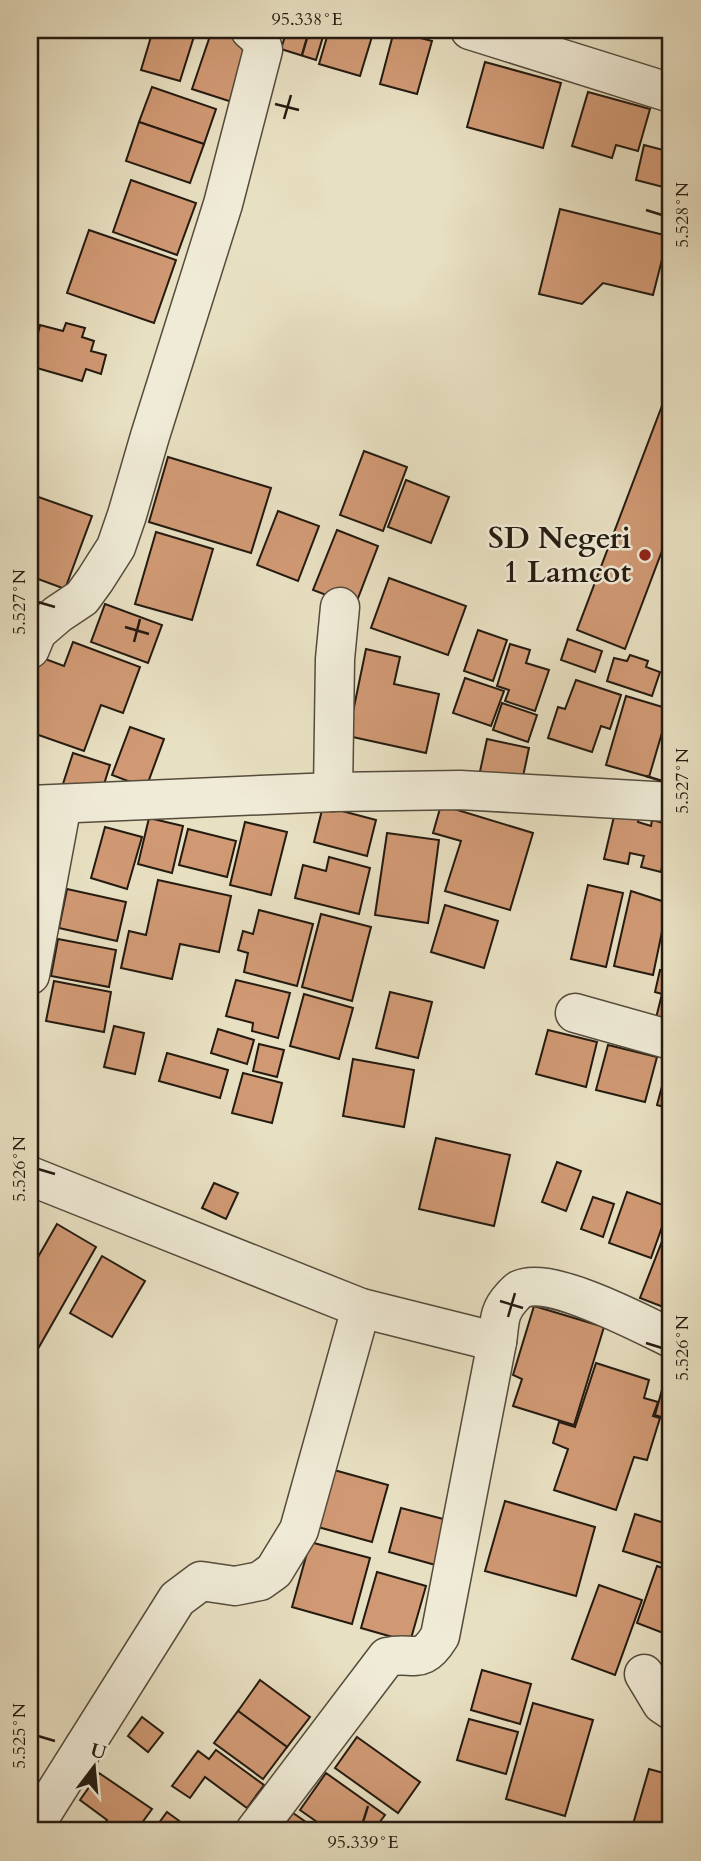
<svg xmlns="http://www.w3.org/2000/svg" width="701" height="1861" viewBox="0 0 701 1861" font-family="Cardo,serif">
  <rect width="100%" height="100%" fill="#e8e0c2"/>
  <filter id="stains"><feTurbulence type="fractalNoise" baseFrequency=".00286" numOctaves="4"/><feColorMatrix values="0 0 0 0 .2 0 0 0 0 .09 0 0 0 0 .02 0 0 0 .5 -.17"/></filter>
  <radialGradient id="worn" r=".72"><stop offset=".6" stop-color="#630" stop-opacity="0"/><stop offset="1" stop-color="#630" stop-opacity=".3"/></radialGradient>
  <g fill="#d09974" stroke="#241a10" stroke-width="2">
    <path d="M153,30H196L180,81L141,70Z"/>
    <path d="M212,30L251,42L232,102L192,89Z"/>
    <path d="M287,30H325L316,60L281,49Z"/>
    <path d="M329,30H374L360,76L319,64Z"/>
    <path d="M394,31L432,41L417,94L380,84Z"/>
    <path d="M485,62L561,83L543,148L467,127Z"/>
    <path d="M152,87L216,109L204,144L139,122Z"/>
    <path d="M588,92L650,109L638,151L616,145L612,158L572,146Z"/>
    <path d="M139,122L204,144L190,183L126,161Z"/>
    <path d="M644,145L671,152V189L636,180Z"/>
    <path d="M131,180L196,203L177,255L113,232Z"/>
    <path d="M560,209L668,236L653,295L603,283L582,304L539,294Z"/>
    <path d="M89,230L176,260L154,323L67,293Z"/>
    <path d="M66,323L85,328L82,337L94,341L91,351L106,355L101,374L86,369L82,381L30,366L40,325L63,331Z"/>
    <path d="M671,382V527L625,649L577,630Z"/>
    <path d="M364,451L407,467L383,531L340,515Z"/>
    <path d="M168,457L271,488L251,553L149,522Z"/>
    <path d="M406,480L449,497L431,543L388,527Z"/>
    <path d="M30,494L92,516L65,589L30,576Z"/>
    <path d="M278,511L319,526L298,581L257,565Z"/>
    <path d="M337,530L378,546L355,606L313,590Z"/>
    <path d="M156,532L213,549L192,620L135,604Z"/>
    <path d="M389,578L466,606L448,655L371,628Z"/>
    <path d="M105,604L162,625L148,663L91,642Z"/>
    <path d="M478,630L507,640L493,681L464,671Z"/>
    <path d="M568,639L602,651L595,672L561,660Z"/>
    <path d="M73,642L140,667L123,713L101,705L84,751L30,732V686L40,657L64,666Z"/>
    <path d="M510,644L530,650L526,663L549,670L535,711L505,701L509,690L497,686Z"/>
    <path d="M366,649L400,657L394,684L439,694L426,753L348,736Z"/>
    <path d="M630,655L648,661L646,667L660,672L652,696L607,681L614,658L627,661Z"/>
    <path d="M465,678L504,691L491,726L453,713Z"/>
    <path d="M576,680L621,695L610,729L601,726L592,752L548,738L558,707L565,709Z"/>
    <path d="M626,696L669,709L649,777L606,765Z"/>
    <path d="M502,703L537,715L528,742L493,730Z"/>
    <path d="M130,727L164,739L146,788L112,775Z"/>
    <path d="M671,731V763L662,760Z"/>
    <path d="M487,739L529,748L521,786L479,776Z"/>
    <path d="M73,753L110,765L101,794L60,793Z"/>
    <path d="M441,805L533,833L510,910L445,891L461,841L433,833Z"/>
    <path d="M323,806L376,820L367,856L314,842Z"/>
    <path d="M615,812L639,818L638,822L651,826L652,820L671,825L661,872L641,867L644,856L630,853L628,864L604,859Z"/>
    <path d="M149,818L183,826L172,873L138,864Z"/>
    <path d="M245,822L287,832L271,895L230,885Z"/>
    <path d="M105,827L142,837L127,889L91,878Z"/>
    <path d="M188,829L236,841L227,877L179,865Z"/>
    <path d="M387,833L439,840L428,923L375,915Z"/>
    <path d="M329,857L370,868L359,914L295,898L303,865L326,871Z"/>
    <path d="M158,880L231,896L219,952L180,944L172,979L121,968L129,931L146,935Z"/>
    <path d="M588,885L623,893L606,967L571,959Z"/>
    <path d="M67,889L126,902L117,941L59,928Z"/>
    <path d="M631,891L668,903L653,975L614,966Z"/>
    <path d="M445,905L498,921L484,968L431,952Z"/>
    <path d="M259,910L313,924L297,986L244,972L248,953L238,950L243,931L253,934Z"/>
    <path d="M321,914L371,927L352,1001L302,987Z"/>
    <path d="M58,939L116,950L109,987L51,976Z"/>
    <path d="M660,970L671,973V1021L656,1018L662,994L655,992Z"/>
    <path d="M236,980L290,993L278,1038L252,1031L253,1023L226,1016Z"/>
    <path d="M54,981L111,992L104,1032L46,1021Z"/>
    <path d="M390,992L432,1002L418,1058L376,1048Z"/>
    <path d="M304,994L353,1008L339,1059L290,1046Z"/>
    <path d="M114,1026L144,1033L135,1074L104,1067Z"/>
    <path d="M218,1029L254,1040L247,1064L211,1053Z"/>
    <path d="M548,1030L597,1042L586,1087L536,1074Z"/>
    <path d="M259,1044L284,1050L277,1077L253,1071Z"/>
    <path d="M608,1045L657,1057L645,1102L596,1090Z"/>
    <path d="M167,1053L228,1070L220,1098L159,1081Z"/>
    <path d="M353,1059L414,1070L404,1127L343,1116Z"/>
    <path d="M669,1060L671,1061V1109L657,1105Z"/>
    <path d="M243,1073L282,1083L272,1123L232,1113Z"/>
    <path d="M436,1138L510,1155L494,1226L419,1209Z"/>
    <path d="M557,1162L581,1171L566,1211L542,1202Z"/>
    <path d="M214,1183L238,1193L226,1219L202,1208Z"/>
    <path d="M627,1192L669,1207L651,1258L609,1243Z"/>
    <path d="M593,1197L614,1204L603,1237L581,1229Z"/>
    <path d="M671,1218V1310L640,1298Z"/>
    <path d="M57,1224L96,1247L39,1347L30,1341V1271Z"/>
    <path d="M102,1256L145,1281L112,1337L70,1313Z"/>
    <path d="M534,1306L604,1327L574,1425L513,1406L522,1379L513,1375Z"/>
    <path d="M670,1361L671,1362V1420L655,1415Z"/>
    <path d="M596,1363L649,1380L644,1398L658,1402L653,1416L660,1418L647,1460L634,1457L616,1510L554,1490L568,1449L553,1443L559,1422L575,1427Z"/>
    <path d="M334,1470L388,1485L372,1542L318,1527Z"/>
    <path d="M505,1501L595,1527L576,1596L485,1571Z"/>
    <path d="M401,1508L451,1521L439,1566L389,1552Z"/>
    <path d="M635,1514L671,1525V1566L623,1551Z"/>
    <path d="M310,1542L370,1558L352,1624L292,1607Z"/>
    <path d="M657,1566L671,1571V1636L637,1623Z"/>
    <path d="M377,1572L426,1586L410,1642L361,1628Z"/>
    <path d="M599,1585L642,1600L615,1675L572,1659Z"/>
    <path d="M482,1670L531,1684L520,1724L471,1710Z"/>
    <path d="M260,1680L310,1717L287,1747L238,1711Z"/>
    <path d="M533,1703L593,1720L565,1816L506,1799Z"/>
    <path d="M238,1711L287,1747L263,1779L214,1743Z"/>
    <path d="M142,1717L163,1733L148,1752L128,1736Z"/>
    <path d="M469,1719L518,1732L506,1774L457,1760Z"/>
    <path d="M357,1737L420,1782L398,1813L335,1768Z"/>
    <path d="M216,1750L264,1785L247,1808L205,1777L190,1798L172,1786L198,1751L209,1759Z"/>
    <path d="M649,1769L671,1775V1831H631Z"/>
    <path d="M99,1773L152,1809L136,1831H99L107,1820L80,1800Z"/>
    <path d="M326,1773L385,1815L373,1831H330L300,1810Z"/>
    <path d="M167,1812L193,1831H153Z"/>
    <path d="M293,1813L319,1831H280Z"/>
  </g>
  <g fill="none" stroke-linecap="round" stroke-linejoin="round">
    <g stroke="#554c3c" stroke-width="41">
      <g id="minor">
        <path d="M470,30L671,93"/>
        <path d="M30,649L37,632L58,614L82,598L95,580L116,547L127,515L150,436L223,204L263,50L260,39L250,30"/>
        <path d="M333,792L335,659L340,607"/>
        <path d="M30,805L333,792L460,790L671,802"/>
        <path d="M30,975L62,804"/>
        <path d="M575,1013L671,1040"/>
        <path d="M30,1176L361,1308L497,1342"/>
        <path d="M644,1674L662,1704L671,1710"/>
        <path d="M38,1820L177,1599L201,1581L235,1586L260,1581L274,1571L299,1530L361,1308"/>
        <path d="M255,1831L387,1657C414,1651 421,1667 440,1636L497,1342C500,1323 498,1312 511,1298C513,1296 517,1291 519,1290C548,1274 642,1324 671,1338"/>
      </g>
    </g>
    <use href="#minor" stroke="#f0ebd7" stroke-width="38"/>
  </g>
  <path fill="none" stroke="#241a10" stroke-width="2.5" d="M302,55L307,38M275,104L299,110M284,119L291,95M646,210L662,215M38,602L55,607M125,627L149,634M134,642L140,619M646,776L662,781M38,1169L55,1174M500,1301L523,1308M508,1317L515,1293M646,1343L662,1348M38,1736L55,1741M363,1822L368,1806"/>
  <circle fill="#8f2418" stroke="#f0ebd7" stroke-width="2.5" cx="645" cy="555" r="7"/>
  <g text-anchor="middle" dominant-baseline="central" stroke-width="5" stroke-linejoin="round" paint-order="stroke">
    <g font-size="30" font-weight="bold" fill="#241a10" stroke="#f0ebd7" text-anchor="end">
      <text x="631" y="538">SD Negeri<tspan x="631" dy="34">1 Lamcot</tspan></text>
    </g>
  </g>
  <rect width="701" height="1861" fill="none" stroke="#e8e0c2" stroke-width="77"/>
  <g transform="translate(94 1767) rotate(16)" stroke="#f0ebd7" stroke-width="5" paint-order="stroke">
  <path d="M0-5L12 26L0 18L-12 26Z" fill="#241a10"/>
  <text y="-10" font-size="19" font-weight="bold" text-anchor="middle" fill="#241a10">U</text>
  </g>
  <rect x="38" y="38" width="624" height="1784" fill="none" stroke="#241a10" stroke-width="2.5"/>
  <g font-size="18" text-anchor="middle" fill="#241a10">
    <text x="307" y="25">95.338°E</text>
    <text transform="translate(682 215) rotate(-90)" y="6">5.528°N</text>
    <text transform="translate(19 602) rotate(-90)" y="6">5.527°N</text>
    <text transform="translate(682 781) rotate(-90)" y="6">5.527°N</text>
    <text transform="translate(19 1169) rotate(-90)" y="6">5.526°N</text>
    <text transform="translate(682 1348) rotate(-90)" y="6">5.526°N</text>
    <text transform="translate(19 1736) rotate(-90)" y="6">5.525°N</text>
    <text x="363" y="1848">95.339°E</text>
  </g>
  <rect width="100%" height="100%" filter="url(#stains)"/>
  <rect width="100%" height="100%" fill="url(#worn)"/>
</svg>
